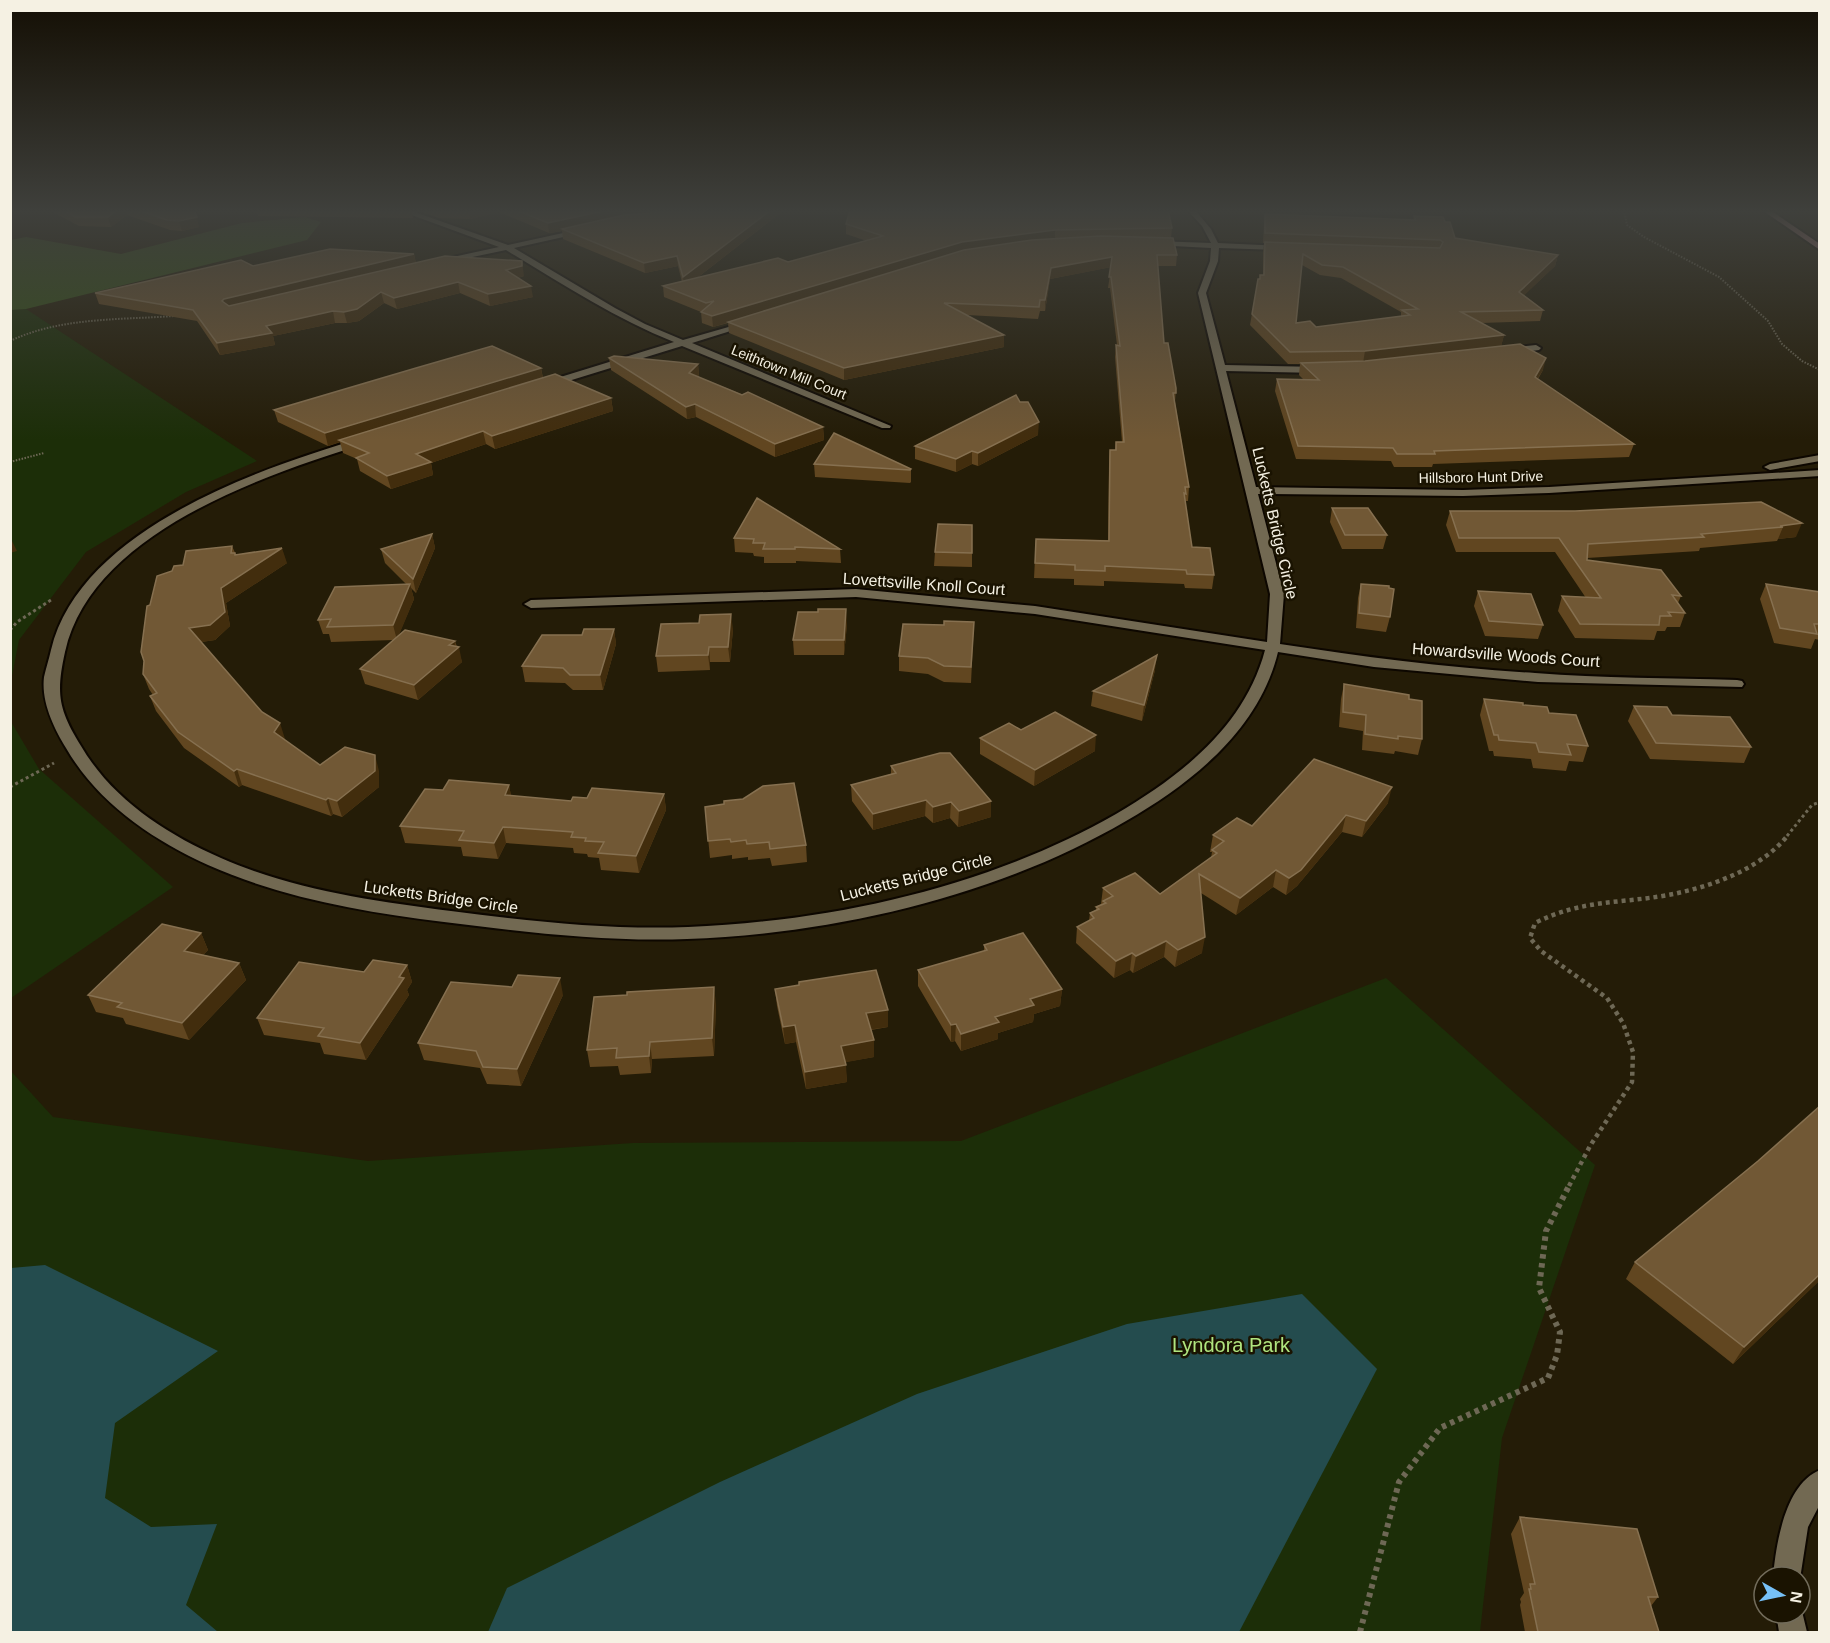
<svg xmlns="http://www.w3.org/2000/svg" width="1830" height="1643" viewBox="0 0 1830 1643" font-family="Arial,sans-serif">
  <rect width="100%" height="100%" fill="#241c07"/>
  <g fill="#1c2e08">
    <path d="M26,309L257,461L186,492L86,552L19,640L11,681L10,310Z"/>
    <path d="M10,720L39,769L173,887L11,998Z"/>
    <path d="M1386,978L1595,1165L1502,1438L1480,1632H11L10,1070L53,1117L368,1161L633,1143L961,1141Z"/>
  </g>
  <path fill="#355117" d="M305,217L321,222L307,240L26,309L11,310V240L26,237L121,254L242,223Z"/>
  <g fill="#244c4e">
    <path d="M45,1265L218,1351L115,1423L105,1498L151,1527L217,1524L186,1605L218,1632H11V1268Z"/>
    <path d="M1302,1294L1377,1369L1239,1632H488L507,1588L720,1482L917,1394L1127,1324Z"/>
  </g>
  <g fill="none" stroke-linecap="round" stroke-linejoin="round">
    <g stroke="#0d0700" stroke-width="4">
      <g id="minor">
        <path d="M398,210H409L508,245L586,228V232L514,248L615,308L645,324L683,340L753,320V324L692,343L891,426L890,428H882L682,346L549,387H541V383L674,342C614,318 561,283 506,250L439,264V260L499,247Z"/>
        <path d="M1187,210H1195L1211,229L1218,243L1284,246L1288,248L1284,250L1219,248L1218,261L1206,293L1225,365L1321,367L1326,370L1321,373L1226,371L1256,487L1463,490L1549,487L1820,470V476L1549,493L1463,496L1258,494L1284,594L1280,644C1365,657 1449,668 1535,673C1602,678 1670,678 1737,680L1742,681L1744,684L1742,687L1538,682L1374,667L1278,652C1259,730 1192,783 1126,821C998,896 834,934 687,939C606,942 524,932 444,922C364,912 282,898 208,865C151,839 98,803 66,748C54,728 41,702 44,677C46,668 49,659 51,650C79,531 258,468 363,438L368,441L367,443C264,475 91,533 65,652C56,693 58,709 81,746C112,799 166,834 221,858C294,890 374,901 451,911C529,921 609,930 688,927C834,921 988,887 1116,814C1181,776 1245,726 1265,650L1035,614L856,597L531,608L524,604L531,600L856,589L1035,606L1267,642L1270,594L1198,293L1210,261L1211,248L1154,245L1150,243L1154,241L1211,243L1202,226Z"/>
        <path d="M1536,345L1541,348L1539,350L1507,354L1502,351L1507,348Z"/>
        <path d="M1820,455V461L1770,470L1764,467L1770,464Z"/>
        <path d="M1820,1470V1504L1808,1527L1800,1579V1577H1773C1776,1544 1785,1484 1820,1470Z"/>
        <path d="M1800,1603L1807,1632H1779L1776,1613H1800Z"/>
      </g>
    </g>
    <g stroke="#0d0700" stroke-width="4">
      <path id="primary" d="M1762,210H1770L1820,244V250Z"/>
    </g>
    <g stroke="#6e6855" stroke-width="2" stroke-dasharray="1.5 1.5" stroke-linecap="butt">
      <path d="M1624,210L1627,225L1644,237L1719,277L1768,321L1782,344L1802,361L1820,370"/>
      <path d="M10,341C61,317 119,320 174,316"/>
      <path d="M10,462L44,453"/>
    </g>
    <g stroke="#6e6855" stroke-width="3" stroke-dasharray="3 3" stroke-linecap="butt">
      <path d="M10,630L17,622L51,600"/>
      <path d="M10,787L54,763"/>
      <path d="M1787,836L1812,805L1820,802"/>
    </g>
    <path stroke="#6e6855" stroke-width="4.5" stroke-dasharray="4 4" stroke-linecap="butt" d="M1569,1186L1590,1146L1632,1082L1633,1052L1623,1023L1607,998L1541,951L1530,938L1535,923C1583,899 1619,904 1668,895C1711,887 1761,869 1788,835"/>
    <path stroke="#6e6855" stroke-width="6" stroke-dasharray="4.5 4.5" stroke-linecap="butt" d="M1360,1632L1399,1482L1440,1428L1548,1378L1557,1355L1560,1332L1539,1288L1546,1231L1570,1184"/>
    <use href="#minor" fill="#726952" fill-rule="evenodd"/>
    <use href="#primary" fill="#b98286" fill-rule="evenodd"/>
  </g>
  <g fill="#614620" fill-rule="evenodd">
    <path d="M49,210H194L199,227L182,231L170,230L127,215L111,227L79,226Z"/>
    <path d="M257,210H411L413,218L258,216Z"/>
    <path d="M416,210H784L697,278L788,262L867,241L846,234V224L1172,228L1171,238L1177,255L1176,266H1158L1164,343L1176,388L1175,402L1189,487L1188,501H1185V503L1192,547L1214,575L1212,589L1185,588L1184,584L1104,581V586L1074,585V579L1034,578L1036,539L1108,540L1109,463L1110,450H1115L1116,442H1122L1115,357L1116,345H1117L1110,288H1108L1111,267L1050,279L1045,311H1040L1038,319L967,315L1004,335V347L844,380L729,333L728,323L713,327L702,323L701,312L664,297L663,286L682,282L678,266L645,273L563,239L562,231L549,233L499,212L470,219L439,218Z"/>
    <path d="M1265,214L1413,220L1414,216L1445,222L1455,238L1558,255L1555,266L1524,295L1543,310L1540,321L1481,323L1504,335L1501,346L1543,370L1538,379L1634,444L1629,457L1433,464L1432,467H1394L1391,461L1296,459L1275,391L1277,379L1304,380L1299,375L1300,364H1288L1250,325L1258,279H1260L1263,275V252L1264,243H1263L1264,224ZM1302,265L1320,275L1341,278L1401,312V316L1316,327L1296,323Z"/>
    <path d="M414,254L416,263L524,276L518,278L533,297L490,306L460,293L397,309L384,303L359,321L347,323H335L273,336L275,345L220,355L197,321L99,304L95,293L253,266Z"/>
    <path d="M609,358L698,364L699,376V377L823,427L824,440L775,457L696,417L687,419L611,370Z"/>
    <path d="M541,368L543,378L611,398L613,411L495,449L486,444L431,463L433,475L391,489L360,471L357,459L343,453L340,442L328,446L278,422L274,410Z"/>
    <path d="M1020,402L1038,435L978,466L972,464L956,472L915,459V446Z"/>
    <path d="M814,464L911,469V482L910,483L815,477Z"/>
    <path d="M757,498L840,549L841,563L796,561V563H764V557L754,556L753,553L735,552L734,538Z"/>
    <path d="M1761,502L1796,537L1778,539L1777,541L1700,548L1699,551L1587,558V560L1681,596L1678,603L1685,613L1680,627H1667L1665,631H1657L1654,640L1575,638L1558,611L1562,596L1586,598L1555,552H1456L1446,525L1450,511H1575Z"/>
    <path d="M1332,508L1387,535L1383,549H1342L1330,522Z"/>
    <path d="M432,534L435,548L416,593L411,588L414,599L398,636L455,641L462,662L418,700L365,684L360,669L394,640L331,642L329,634H323L318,620L407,585L385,563L381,549Z"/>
    <path d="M232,546L236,555L287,563L226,603L230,626L215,640L201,642L285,739L284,740L320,765L379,771V787L342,817L333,814L331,816L242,785L239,787L184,748L156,711L150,696L153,695L149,689L143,674L150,605L172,571Z"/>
    <path d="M935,552L972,553V567L934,566Z"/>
    <path d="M1361,584L1390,617L1386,632L1356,628L1358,598Z"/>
    <path d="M1766,584L1820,592V640L1815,639L1811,649L1774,643L1760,599Z"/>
    <path d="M1478,591L1543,625L1538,639L1485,636L1474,606Z"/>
    <path d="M818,612L847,624L844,655H794L793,640Z"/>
    <path d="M974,622L971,683L944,682L928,674L899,671V656L944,625Z"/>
    <path d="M614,629L616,644L603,690H573L565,683L525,682L522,666L582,635Z"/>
    <path d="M733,629L730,662H710V670L658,672L656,656Z"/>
    <path d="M1155,670L1142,721L1091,706L1093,691Z"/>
    <path d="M1344,684L1409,699L1422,739L1418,755L1395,751L1394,754L1362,750L1363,731L1339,727L1341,699Z"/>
    <path d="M1484,699L1523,705L1549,713L1588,746L1583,762L1569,761L1566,771L1533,768L1531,759L1494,756L1493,751H1489L1480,715Z"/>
    <path d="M1634,706L1672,715L1751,747L1744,763L1650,759L1628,721Z"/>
    <path d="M1021,730L1095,751L1034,786L980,754V738Z"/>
    <path d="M891,766L991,817L958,827L950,818L933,823L925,816L873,830L852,801L851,785L891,774Z"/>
    <path d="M509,785L511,796L571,801L587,798L664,794L666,810L639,873L601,870L599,858L588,857L587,854L574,853L573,848L506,843L498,859L463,856L461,847L405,843L400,826L443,790Z"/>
    <path d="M1388,803L1362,837L1342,832L1297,886L1286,895L1273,887L1236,915L1201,893L1202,953L1175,967L1164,957L1133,973L1130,970L1114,978L1076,943L1077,927L1089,921L1090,913L1096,910V907L1101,904L1103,888L1160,894L1211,858L1212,852H1210L1213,835L1252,826Z"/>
    <path d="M705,807L806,845L807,862L772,866L770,858L748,860V857L732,859V855L710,858Z"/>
    <path d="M201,933L208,950L203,955L239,963L246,980L189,1040L126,1024L123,1018L96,1012L88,995Z"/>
    <path d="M984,945L1062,989L1060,1006L1034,1014L1033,1022L998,1033V1039L961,1051L955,1041L951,1042L918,986V970L984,951Z"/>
    <path d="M407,965L412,982L407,990L409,995L366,1060L324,1054L320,1043L264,1035L257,1018L364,972Z"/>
    <path d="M799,982L888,1027L871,1030L874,1040V1057L845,1062L847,1082L806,1089L796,1042L785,1044L777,1006L775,989L799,986Z"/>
    <path d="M563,995L521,1086L487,1084L480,1068L424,1060L418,1043Z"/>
    <path d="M716,1004L714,1056L652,1059L651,1073L620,1075L618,1066L590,1067L587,1050Z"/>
    <path d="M1820,1106V1280L1733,1364L1626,1279L1635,1262L1758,1161Z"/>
    <path d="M1520,1517L1658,1597L1651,1606L1659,1632H1525L1520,1605L1521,1602L1520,1599L1524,1593L1511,1534Z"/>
  </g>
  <g fill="#422d0d">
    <path d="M117,210H126L127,215L111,227L108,217Z"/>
    <path d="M469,210H498L499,212L470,219Z"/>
    <path d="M608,210H657L658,215L562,229V231L549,233L548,223Z"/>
    <path d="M771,210H784L684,288L683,277Z"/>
    <path d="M197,217L199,227L182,231L179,221Z"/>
    <path d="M1055,230V240L962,252L713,327L712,316L962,242Z"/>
    <path d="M414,254L416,264L227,310L222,301L224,299Z"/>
    <path d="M1558,255L1555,266L1516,303L1519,292Z"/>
    <path d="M677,256L678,266L645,273L644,263Z"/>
    <path d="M1112,257V267L1050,279L1045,311V300L1051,268Z"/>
    <path d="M522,261L524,276L507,281L506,270Z"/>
    <path d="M458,282L460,293L397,309L394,298Z"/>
    <path d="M531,286L533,297L490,306L488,294Z"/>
    <path d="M381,292L384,303L359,321L347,323L344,312Z"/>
    <path d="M333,311L335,323L273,336L275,345L220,355L217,343L266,326Z"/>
    <path d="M1004,335V347L844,380V368Z"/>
    <path d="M1504,335L1501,347L1363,363L1365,351Z"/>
    <path d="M1546,358L1543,370L1531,389L1535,377Z"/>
    <path d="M698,364L699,376L690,385L689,373Z"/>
    <path d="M541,368L543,380L339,440L340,442L328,446L325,433Z"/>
    <path d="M611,398L613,411L495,449L492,436Z"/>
    <path d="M695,404L696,417L687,419L686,407Z"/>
    <path d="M1039,422L1038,435L978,466V453Z"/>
    <path d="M823,427L824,440L775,457V444Z"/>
    <path d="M483,431L486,444L431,463L433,475L391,489L387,476L416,454Z"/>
    <path d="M972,451V464L956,472V459Z"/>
    <path d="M1802,523L1796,537L1778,539L1783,527L1780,526Z"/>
    <path d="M432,534L435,548L416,593L413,579Z"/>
    <path d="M10,537L17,551L10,553Z"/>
    <path d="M282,548L287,563L226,603L230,626L215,640L195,643L189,628L221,588Z"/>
    <path d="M410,584L414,599L397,640L393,625Z"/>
    <path d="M846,609L847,624L844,655V640Z"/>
    <path d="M731,614L733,629L730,662L728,647Z"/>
    <path d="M614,629L616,644L603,690L600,675Z"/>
    <path d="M455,641L456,649L459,647L462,662L418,700L414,685L449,645Z"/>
    <path d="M709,647L710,662V670L708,655Z"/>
    <path d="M1157,655L1155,670L1142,721L1144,705Z"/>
    <path d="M280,723L285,739L279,747L274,732Z"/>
    <path d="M1096,735L1095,751L1034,786L1035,770Z"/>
    <path d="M375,755L379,771V787L342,817L337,801Z"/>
    <path d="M237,769L242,785L239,787L234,771Z"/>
    <path d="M509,785L512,801L505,795Z"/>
    <path d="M1392,787L1388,803L1362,837L1366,821Z"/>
    <path d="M664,794L666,810L639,873L636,856Z"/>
    <path d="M328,798L333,814L331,816L326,800Z"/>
    <path d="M926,800L925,816L873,830V814Z"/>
    <path d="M991,801V817L958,827L959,811Z"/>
    <path d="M951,802L950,818L933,823V807Z"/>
    <path d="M1346,815L1342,832L1297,886L1286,895L1289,878Z"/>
    <path d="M503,827L506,843L498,859L494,843Z"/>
    <path d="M1276,870L1273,887L1236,915L1240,898Z"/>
    <path d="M201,933L208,950L191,967L184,951Z"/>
    <path d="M1205,937L1202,953L1175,967L1178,950Z"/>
    <path d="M1166,941L1164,957L1133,973L1136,956Z"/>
    <path d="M1132,953L1130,970L1114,978L1116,961Z"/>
    <path d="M239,963L246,980L189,1040L182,1023Z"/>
    <path d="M407,965L412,982L407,990L409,995L366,1060L360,1043L399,977Z"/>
    <path d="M560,978L563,995L521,1086L517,1069Z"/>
    <path d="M714,987L716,1004L714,1056L712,1038Z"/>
    <path d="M1062,989L1060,1006L1034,1014L1033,1022L998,1033V1039L961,1051V1034L1030,999Z"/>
    <path d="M888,1010V1027L867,1030L866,1013Z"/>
    <path d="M956,1024L955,1041L951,1042V1025Z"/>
    <path d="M795,1025L796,1042L785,1044L783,1027Z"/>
    <path d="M874,1040V1057L842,1063L841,1046Z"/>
    <path d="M650,1042L652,1059L651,1073L649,1056Z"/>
    <path d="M846,1065L847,1082L806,1089L805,1072Z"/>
    <path d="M1820,1274V1280L1733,1364L1744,1347Z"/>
  </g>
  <g fill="#715835" stroke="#867050" stroke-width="1.5" fill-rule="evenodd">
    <path d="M64,210H117L108,217H75Z"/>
    <path d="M138,210H194L197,217L179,221L167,220Z"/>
    <path d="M516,210H608L548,223Z"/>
    <path d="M659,210H771L683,277L677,256L644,263L562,229L624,215L654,213Z"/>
    <path d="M850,210H1168L1172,228L1055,230L962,242L712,316L701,312L714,301L706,303L663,286L778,258L788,262L883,236L846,224Z"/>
    <path d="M1265,214L1416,220L1414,216L1443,217L1445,222H1450L1455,238L1558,255L1519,292L1543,310L1461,312L1504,335L1365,351L1290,352L1252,314L1258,279H1260V275H1264L1265,242L1440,248L1443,242L1440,240L1265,233ZM1303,254L1322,265L1343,267L1418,309L1402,310L1410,315L1316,327L1310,321L1296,323Z"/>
    <path d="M1101,236L1173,238L1177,255H1157L1164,343H1168L1176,388V393H1173L1189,487H1185L1186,494L1184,493L1192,547L1210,548L1214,575L1187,574L1186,570L1105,566V571L1075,570V565L1035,563L1036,539L1109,541L1110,450H1116V442H1124L1116,345L1120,346L1111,277H1109L1112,257L1051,268L1045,300H1040L1039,307L944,303L1004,335L844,368L728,322L964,250L1032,240Z"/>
    <path d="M330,249L414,254L224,299L222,301L229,306L445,256L522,261V266L506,270L531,286L488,294L458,282L394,298L381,292L357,309L344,312L333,311L266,326L272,333L217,343L193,310L95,293L241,260L253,266Z"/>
    <path d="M1520,344L1546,358L1535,377L1634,444L1434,451L1435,454H1397L1393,448L1298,446L1277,379L1319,380L1301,363L1365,361Z"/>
    <path d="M492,346L541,368L325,433L274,410L416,368Z"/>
    <path d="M614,356L698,364L689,373L742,395L748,392L823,427L775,444L695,404L686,407L609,358Z"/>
    <path d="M555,374L611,398L492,436L483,431L416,454L431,462L387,476L356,458L369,453L339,440Z"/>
    <path d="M1016,395L1020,402H1028L1039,422L978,453L972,451L956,459L915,446Z"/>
    <path d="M834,433L911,469L910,470L814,464Z"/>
    <path d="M757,498L840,549L795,547V549H763L765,543H753L754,539L734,538Z"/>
    <path d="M1761,502L1802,523L1780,526L1783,527L1701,534L1704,537L1588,544L1587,560L1661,570L1681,596L1672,595L1685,613L1668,612L1671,616H1660L1659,625L1580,624L1562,596L1601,598L1559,538H1459L1450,511H1575Z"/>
    <path d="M1332,508H1368L1387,535H1345Z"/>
    <path d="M938,524L972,525V553L935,552Z"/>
    <path d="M432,534L413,579L381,549Z"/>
    <path d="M232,546L231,553H235V555L282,548L221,588L225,612L210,625L189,628L262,712L280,723L274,732L320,765L345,747L375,755V771L337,801L328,798L326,800L237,769L234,771L178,732L150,696L157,693L143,674L144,661L141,652L147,606L150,605L157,576L172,571L174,566L183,565L186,551Z"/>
    <path d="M410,584L393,625L327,627L331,619L318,620L335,587Z"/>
    <path d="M1361,584L1389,586V588L1394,589L1390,617L1359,613Z"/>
    <path d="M1766,584L1820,592V624H1814L1817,634L1780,628Z"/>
    <path d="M1478,591L1531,594L1543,625L1489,621Z"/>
    <path d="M818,609H846L844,640H793L798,612H818Z"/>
    <path d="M731,614L728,647H709L708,655L656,656L661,624L699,623L700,615Z"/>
    <path d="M944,621L974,622L971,667L944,666L928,658L899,656L903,624L944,625Z"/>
    <path d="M584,629H614L600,675H570L563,668L522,666L542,635H582Z"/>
    <path d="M405,630L455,641L449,645L459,647L414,685L360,669Z"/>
    <path d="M1157,655L1144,705L1093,691L1129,671Z"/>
    <path d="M1344,684L1409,695V699L1422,701V739L1398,736V739L1365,734L1366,715L1343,712Z"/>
    <path d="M1484,699L1523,703V705L1547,707L1549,713L1576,715L1588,746L1567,744L1571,755L1539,752L1536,743L1499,740L1498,735H1494Z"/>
    <path d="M1634,706L1667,707L1672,715L1730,717L1751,747L1656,743Z"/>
    <path d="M1055,712L1096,735L1035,770L980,738L1009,723L1021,730Z"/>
    <path d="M940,753H950L991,801L959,811L951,802L933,807L926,800L873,814L851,785L896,773L891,766Z"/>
    <path d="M1314,759L1392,787L1366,821L1346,815L1301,870L1289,878L1276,870L1240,898L1199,874L1205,937L1178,950L1166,941L1136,956L1132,953L1116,961L1077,927L1094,918L1090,913L1099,909L1096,907L1106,903L1103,901L1113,896L1103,888L1135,873L1160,894L1217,853L1212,850L1224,841L1213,835L1237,818L1252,826Z"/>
    <path d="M449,780L509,785L505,795L571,801L573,797L587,798L592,788L664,794L636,856L598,853L604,842L585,841L586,838L571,837L573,832L503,827L494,843L459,840L464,831L400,826L425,789L443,790Z"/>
    <path d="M794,783L806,845L770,849L769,842L747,844L746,840L731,842L730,839L708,841L705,807L724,804V801L743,799L763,786Z"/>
    <path d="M162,924L201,933L184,951L239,963L182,1023L117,1007L122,1003L88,995Z"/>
    <path d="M1023,933L1062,989L1030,999L1034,1005L995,1017L999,1022L961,1034L956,1024L951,1025L918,970L987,950L984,945Z"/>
    <path d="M373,960L407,965L399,977L404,978L360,1043L318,1036L324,1028L257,1018L299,962L364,972Z"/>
    <path d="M876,970L888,1010L866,1013L874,1040L841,1046L846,1065L805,1072L795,1025L783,1027L775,989L799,985V982Z"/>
    <path d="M518,975L560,978L517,1069L483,1067L476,1051L418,1043L451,982L512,987Z"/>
    <path d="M714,987L712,1038L650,1042L649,1056L616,1058L617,1048L587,1050L594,997L627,995V992Z"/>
    <path d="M1820,1106V1274L1744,1347L1635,1262L1758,1161Z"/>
    <path d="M1520,1517L1637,1529L1658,1597H1648L1659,1632H1538L1529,1589H1531L1530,1584H1535Z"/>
  </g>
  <linearGradient id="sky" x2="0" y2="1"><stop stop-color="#140f04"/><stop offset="0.48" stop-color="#3f403c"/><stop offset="1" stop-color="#3f403c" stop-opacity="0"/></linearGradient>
  <rect width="1830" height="440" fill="url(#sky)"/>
  <g text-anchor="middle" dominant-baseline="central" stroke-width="5" stroke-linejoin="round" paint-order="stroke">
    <g font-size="14" fill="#f5f1e3" stroke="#1a1301">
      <text transform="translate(789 372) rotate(22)">Leithtown Mill Court</text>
      <text transform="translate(1481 477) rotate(-1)">Hillsboro Hunt Drive</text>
    </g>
    <g font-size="16" fill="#f5f1e3" stroke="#1a1301">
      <text transform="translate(1275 523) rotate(77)">Lucketts Bridge Circle</text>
      <text transform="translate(924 584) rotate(4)">Lovettsville Knoll Court</text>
      <text transform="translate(1506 655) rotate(4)">Howardsville Woods Court</text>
      <text transform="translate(916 877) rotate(-14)">Lucketts Bridge Circle</text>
      <text transform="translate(441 897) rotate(8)">Lucketts Bridge Circle</text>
    </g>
    <g font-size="20" fill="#b0e57f" stroke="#1a1301">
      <text x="1231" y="1345">Lyndora Park</text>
    </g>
  </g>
  <rect width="1830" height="1643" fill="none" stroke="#f5f1e3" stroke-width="24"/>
  <g transform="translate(1782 1595) rotate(99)"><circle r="28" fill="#1a1301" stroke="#726c5b" stroke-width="1.5"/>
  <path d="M0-4.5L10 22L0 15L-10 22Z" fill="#76c0f7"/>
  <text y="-9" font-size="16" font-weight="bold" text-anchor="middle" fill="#f5f1e3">N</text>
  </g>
</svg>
